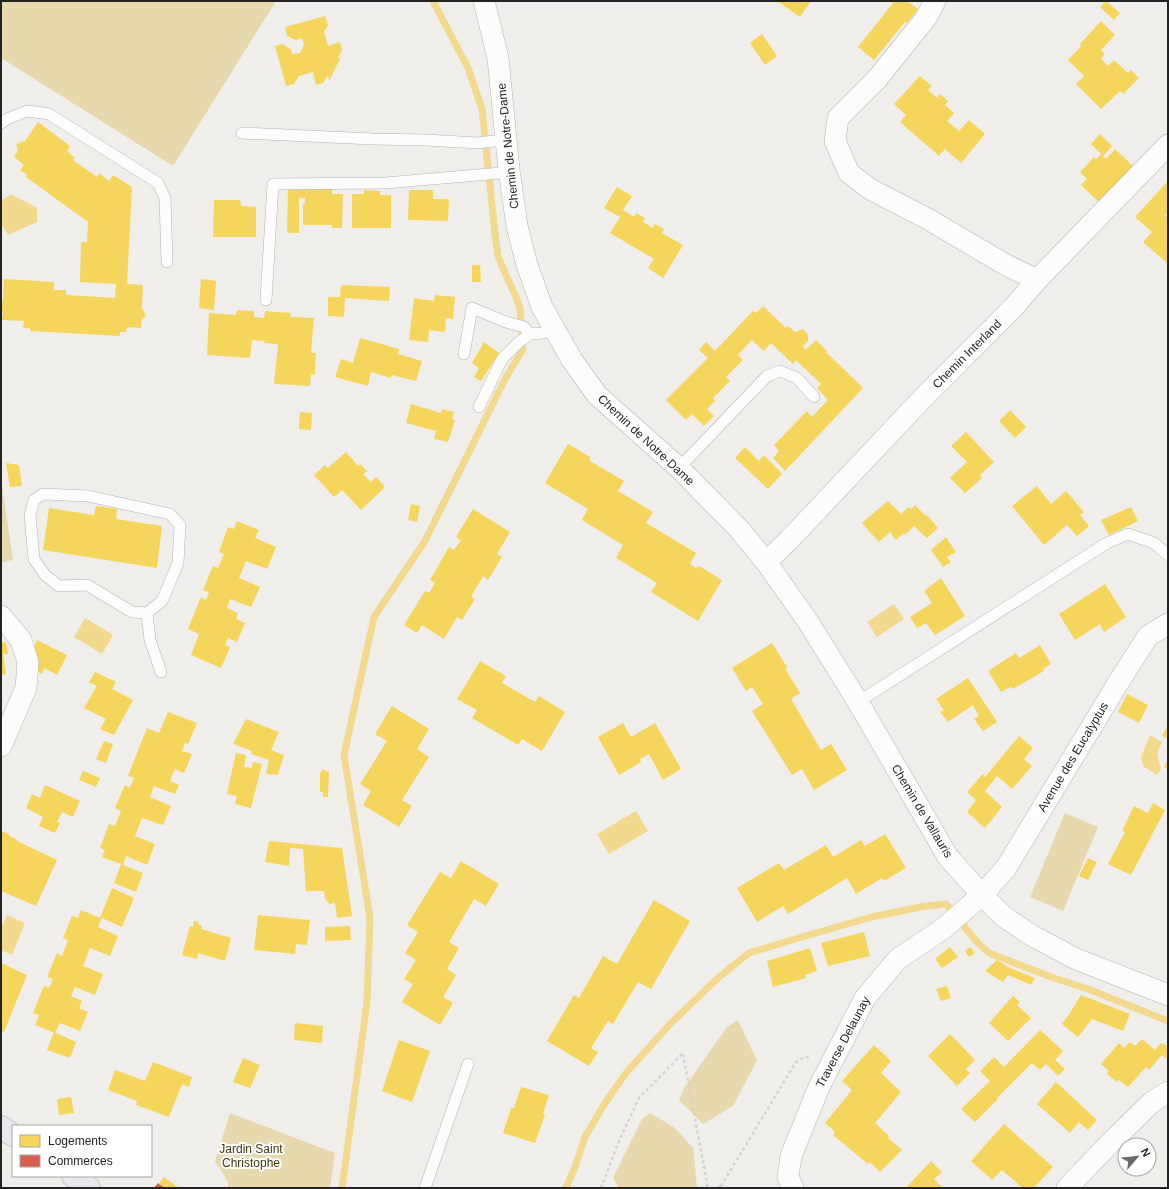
<svg xmlns="http://www.w3.org/2000/svg" width="1169" height="1189" viewBox="0 0 1169 1189" font-family="Arial,sans-serif">
  <rect width="100%" height="100%" fill="#efeeea"/>
  <g fill="#e7d8ad">
    <path d="M1,1H276L173,166L1,58Z"/>
    <path d="M1,479L13,560L1,562Z"/>
    <path d="M1065,813L1098,827L1063,911L1030,897Z"/>
    <path d="M738,1020L757,1060L733,1106L703,1124L679,1100L684,1088L727,1027Z"/>
    <path d="M230,1113L335,1153L330,1188H228V1182L215,1161Z"/>
    <path d="M650,1113L675,1128L693,1148L697,1188H619L613,1178L642,1119Z"/>
  </g>
  <g fill="#f2d98e">
    <path d="M11,194L37,208V222L8,235L1,224V201Z"/>
    <path d="M894,604L904,619L877,637L867,622Z"/>
    <path d="M85,618L113,635L102,654L74,637Z"/>
    <path d="M1150,735L1162,742L1157,754L1161,769L1157,775L1143,766L1141,757Z"/>
    <path d="M636,811L648,831L609,854L597,834Z"/>
    <path d="M7,915L25,923L12,955L1,950V929Z"/>
  </g>
  <g fill="#f6d55c">
    <path d="M777,1H811L800,17Z"/>
    <path d="M890,1H907L918,9L907,23L905,22L874,60L858,47L893,3Z"/>
    <path d="M1106,1L1120,13L1114,20L1100,7Z"/>
    <path d="M325,16L328,25L324,32L328,46L340,42L342,50L338,58L341,57L329,81L328,75L323,83L316,85L313,72L299,76L294,84L286,86L275,46L282,44L291,49L292,54L300,53L304,45L302,38L296,40L287,36L285,27Z"/>
    <path d="M1101,21L1115,35L1101,50L1105,54L1101,59L1108,66L1114,60L1128,73L1131,70L1139,78L1123,94L1120,91L1101,109L1076,84L1084,76L1068,60L1081,46L1080,44Z"/>
    <path d="M762,34L777,56L765,65L750,43Z"/>
    <path d="M920,76L932,86L928,90L937,98L940,94L948,101L945,105L954,113L947,121L959,131L969,120L985,134L961,163L945,149L939,156L900,122L906,115L894,104Z"/>
    <path d="M38,122L70,146L67,151L75,158L73,160L97,177L99,173L109,181L113,175L132,187L127,284L143,285L142,308L146,316L142,319L141,328L127,327L126,332H120V336L30,331V328H23L24,321L2,320L3,312L1,311V304L3,300L4,279L54,282V290H66V295L115,298L116,284L80,282L81,242H87L88,222L26,177L27,175L20,170L24,165L14,157L18,150L16,144L25,141Z"/>
    <path d="M1100,134L1112,146L1103,156L1106,159L1115,149L1135,168L1100,203L1081,185L1087,179L1080,172L1094,157L1096,159L1101,154L1091,144Z"/>
    <path d="M1168,181V212L1165,216L1168,218V264L1143,242L1152,232L1135,217Z"/>
    <path d="M617,187L632,196L623,210L634,217L636,213L645,218L643,222L653,228L655,224L664,229L662,233L683,245L663,278L648,268L654,259L610,233L620,217L604,208Z"/>
    <path d="M288,188L332,189V194H343L342,228H332V225H303V204L305,203V198H299V233H287Z"/>
    <path d="M364,190L380,191V195H391V228H352V194H364Z"/>
    <path d="M409,190H433V199H449L448,221L408,220Z"/>
    <path d="M214,200H240L241,206L256,207V237H213Z"/>
    <path d="M472,265H480L481,282H472Z"/>
    <path d="M201,279L216,281L214,310L199,308Z"/>
    <path d="M341,285L390,287L389,301L345,298L344,317L328,316V297H340Z"/>
    <path d="M435,295L455,297L453,319L446,318L445,332L429,330L428,342L409,340L414,298L434,301Z"/>
    <path d="M763,306L786,328L788,326L795,332L803,329L808,335V341L803,346L805,350L816,340L827,351L826,352L863,388L785,471L773,458L779,451L774,445L807,411L812,417L828,400L817,388L821,384L796,360L793,364L771,343L764,351L752,340L738,355L743,360L726,377L730,381L713,398L715,401L707,409L714,416L704,426L692,414L686,420L666,400L708,358L699,350L706,342L715,351L753,311L756,313Z"/>
    <path d="M237,310L254,311V317L264,318L265,311L291,313L290,317L314,318L311,353H316L315,366V375L311,374L310,386L274,384L278,344L264,343L265,341L252,340L250,358L207,355L209,313L236,315Z"/>
    <path d="M360,338L399,349L398,354L422,361L416,381L392,375L391,378L371,372L368,386L335,377L341,359L353,363Z"/>
    <path d="M484,342L499,353L481,381L474,377L479,368L472,363Z"/>
    <path d="M411,404L441,413L442,409L454,412L452,419L455,420L448,442L434,439L436,431L406,423Z"/>
    <path d="M1010,410L1026,427L1015,438L999,421Z"/>
    <path d="M300,412L312,413L311,430L299,429Z"/>
    <path d="M966,432L994,462L980,475L982,478L965,493L950,478L967,462L951,446Z"/>
    <path d="M568,444L590,457V461L624,481L618,491L653,512L646,523L696,553L690,564L696,568L699,566L722,580L698,621L651,592L657,583L616,558L623,545L582,520L588,509L545,483Z"/>
    <path d="M745,447L759,461L764,455L782,474L768,489L735,458Z"/>
    <path d="M346,452L358,466L360,464L367,471L363,474L371,482L376,477L385,487L361,510L342,490L334,497L314,475L325,465L328,468Z"/>
    <path d="M6,463L19,465L22,486L10,487Z"/>
    <path d="M1037,486L1051,504L1066,491L1084,512L1080,515L1089,526L1077,536L1067,525L1044,545L1012,506Z"/>
    <path d="M888,501L901,514L909,507L911,509L915,505L926,516L927,515L938,528L927,538L914,526L905,535L904,533L896,540L890,532L879,542L862,523Z"/>
    <path d="M411,504L420,506L417,522L408,520Z"/>
    <path d="M96,506L117,509L116,519L162,526L157,568L43,550L49,508L94,515Z"/>
    <path d="M1131,507L1138,521L1109,535L1101,520Z"/>
    <path d="M473,509L510,532L497,554L502,557L488,580L483,576L471,597L475,599L462,620L457,617L444,639L422,625L417,633L404,625L425,591L429,593L435,583L430,580L449,547L454,550L461,540L456,537Z"/>
    <path d="M237,521L259,530L255,538L276,547L267,569L246,561L239,578L260,587L251,607L230,599L227,608L238,613L236,619L245,623L237,642L228,638L225,645L230,647L221,668L191,655L199,634L188,629L201,597L206,600L209,592L203,590L213,566L218,568L224,554L219,552L228,527L234,529Z"/>
    <path d="M946,537L956,552L947,557L951,562L943,567L931,550Z"/>
    <path d="M941,578L965,616L935,635L926,623L917,628L910,617L932,603L924,591Z"/>
    <path d="M1105,584L1126,617L1104,632L1100,624L1075,640L1059,614Z"/>
    <path d="M37,640L67,655L57,675L44,668L42,674L34,670L31,653Z"/>
    <path d="M6,642L8,654H3L6,674L1,675V643Z"/>
    <path d="M772,643L787,667L786,670L800,693L791,699L821,750L831,744L847,770L814,790L802,769L792,775L752,711L763,704L752,687L746,691L732,668Z"/>
    <path d="M1040,645L1051,664L1043,669L1044,671L1013,689L1011,687L1001,692L988,671L1016,653L1019,658Z"/>
    <path d="M480,661L506,676L502,683L535,702L539,696L565,712L542,751L522,739L518,745L472,718L477,710L457,699Z"/>
    <path d="M95,672L116,682L112,689L133,700L114,735L100,729L106,719L84,708L97,686L89,682Z"/>
    <path d="M968,678L997,722L983,731L974,719L979,716L973,705L948,722L940,712L944,710L936,699Z"/>
    <path d="M1127,694L1148,705L1139,723L1118,712Z"/>
    <path d="M392,706L429,729L417,749L429,757L402,800L412,806L399,827L363,805L371,791L360,784L387,741L375,734Z"/>
    <path d="M168,712L197,723L188,744L185,743L182,751L192,754L184,773L175,769L170,781L179,785L175,794L154,786L150,797L171,806L163,825L142,818L135,836L155,844L147,865L126,856L123,865L143,873L136,892L114,883L121,864L102,857L105,850L100,848L109,824L115,826L121,811L115,808L125,785L130,788L134,778L128,776L147,728L159,733Z"/>
    <path d="M246,719L279,732L271,750L284,755L278,775L266,774L269,760L251,754L252,751L233,744Z"/>
    <path d="M623,723L631,737L655,723L681,769L663,780L649,754L640,759L641,762L619,775L598,737Z"/>
    <path d="M1168,725V739L1162,736Z"/>
    <path d="M1019,736L1033,748L1024,759L1032,766L1012,789L997,776L985,791L1002,807L985,828L967,812L976,800L967,792L983,774L985,777Z"/>
    <path d="M104,741L113,744L106,763L96,759Z"/>
    <path d="M236,753L246,755L244,767L252,768L253,762L262,764L251,808L235,804L237,796L227,794Z"/>
    <path d="M1168,760V769L1164,767Z"/>
    <path d="M322,769L329,772L328,797H323V792H320V774Z"/>
    <path d="M83,771L100,778L96,787L79,780Z"/>
    <path d="M45,785L80,801L73,817L62,812L57,822L60,823L55,833L39,826L43,817L26,808L32,794L40,798Z"/>
    <path d="M1153,803L1165,810L1131,875L1108,864L1125,832L1122,831L1134,806L1148,813Z"/>
    <path d="M1,831L9,834V836L18,840L17,841L57,860L36,906L1,891Z"/>
    <path d="M885,834L906,868L884,881L882,878L856,894L847,878L788,914L783,906L757,922L737,888L779,863L784,870L826,845L833,857L861,840L865,846Z"/>
    <path d="M269,841L342,848L352,916L337,918L335,903L330,904L325,899L324,891H306L303,849L290,848L289,866L265,862Z"/>
    <path d="M1088,858L1097,862L1088,880L1079,876Z"/>
    <path d="M461,861L499,884L486,906L474,899L449,942L459,948L447,969L456,975L443,997L453,1003L440,1025L402,1002L413,984L404,979L416,960L405,953L418,932L407,925L440,872L451,878Z"/>
    <path d="M112,888L134,898L122,927L102,918L98,927L118,936L110,956L90,948L83,966L103,974L95,995L75,987L71,996L82,1001L79,1008L88,1012L80,1031L60,1023L55,1033L35,1025L39,1015L33,1013L44,986L49,988L53,979L47,977L57,953L62,956L68,940L63,938L72,916L78,918L81,910L100,918Z"/>
    <path d="M654,900L690,921L651,989L638,982L613,1024L608,1021L591,1048L598,1052L589,1066L547,1041L574,995L579,998L603,956L617,964Z"/>
    <path d="M258,915L310,920L307,945L296,944L295,954L254,950Z"/>
    <path d="M194,921L199,922L198,924L202,926L201,929L231,938L225,961L198,953L197,959L182,955L190,926L193,927Z"/>
    <path d="M350,926L351,940L325,941V927Z"/>
    <path d="M864,932L870,956L828,966L821,943Z"/>
    <path d="M950,947L958,957L942,968L935,959Z"/>
    <path d="M970,947L975,953L969,957L965,951Z"/>
    <path d="M810,948L817,971L805,975L806,978L773,987L767,961Z"/>
    <path d="M997,960L1010,968L1035,978L1031,985L1008,975L1003,982L985,971Z"/>
    <path d="M1,963L27,975L4,1032L1,1031Z"/>
    <path d="M947,986L951,998L941,1001L936,989Z"/>
    <path d="M1081,995L1130,1014L1123,1031L1092,1019L1078,1037L1062,1024L1070,1013Z"/>
    <path d="M1013,996L1020,1002L1017,1005L1031,1018L1008,1041L989,1023Z"/>
    <path d="M295,1023L323,1026L322,1043L294,1040Z"/>
    <path d="M1040,1030L1063,1051L1055,1060L1065,1069L1058,1076L1046,1064L1040,1070L1032,1063L997,1098L998,1099L975,1122L961,1109L990,1081L980,1071L994,1057L1004,1067Z"/>
    <path d="M54,1032L76,1042L70,1058L47,1050Z"/>
    <path d="M950,1034L975,1060L966,1069L970,1073L957,1086L928,1056Z"/>
    <path d="M1142,1039L1155,1050L1161,1043L1168,1046V1060L1162,1055L1149,1070L1146,1067L1128,1087L1119,1080L1117,1082L1107,1074L1109,1071L1101,1064L1119,1043L1124,1048L1130,1042L1135,1046Z"/>
    <path d="M399,1040L430,1051L412,1102L382,1091Z"/>
    <path d="M874,1045L891,1061L881,1073L901,1092L875,1123L889,1136L888,1138L902,1150L880,1172L870,1162L868,1164L833,1135L835,1132L825,1123L852,1090L842,1081Z"/>
    <path d="M243,1058L260,1065L250,1088L233,1082Z"/>
    <path d="M153,1062L192,1077L189,1087L182,1084L169,1117L136,1105L137,1101L108,1090L115,1070L145,1081Z"/>
    <path d="M1056,1082L1097,1120L1088,1130L1079,1122L1070,1133L1037,1104Z"/>
    <path d="M521,1087L549,1095L543,1114L545,1115L535,1143L503,1133L511,1108H514Z"/>
    <path d="M71,1097L74,1113L59,1115L57,1099Z"/>
    <path d="M1004,1124L1053,1167L1034,1188H1023L1002,1170L992,1180L971,1161Z"/>
    <path d="M931,1161L942,1172L934,1179L943,1188H906Z"/>
    <path d="M164,1177L179,1188H165L159,1184Z"/>
  </g>
  <path fill="#d6604d" d="M158,1183L159,1184L165,1188H154Z"/>
  <g fill="none" stroke-linecap="round" stroke-linejoin="round">
    <g stroke="#f2d98e" stroke-width="7">
      <path d="M342,1188L367,1002L370,918L344,755L374,617L425,541L504,381L523,349L520,308L516,297L504,271L498,256L495,234L482,109L468,68L433,1"/>
      <path d="M566,1188L575,1167L585,1137L605,1103L626,1073L671,1023L719,977L749,953L805,936L872,917L920,907L946,904L977,942L989,953L1054,978L1088,989L1168,1021"/>
    </g>
    <g stroke="#b3b3b0" stroke-width="12">
      <g id="lane">
        <path d="M1,123L7,119L27,111L49,114L158,183L165,198L167,262"/>
        <path d="M242,133L373,139L426,140L478,143L494,141L507,142"/>
        <path d="M266,300L273,184L385,183L501,173L509,170"/>
        <path d="M464,354L472,308L506,322L524,327L530,334L556,332"/>
        <path d="M479,407L502,359L518,343L530,334"/>
        <path d="M679,468L767,376L780,371L797,378L814,397"/>
        <path d="M43,494L88,496L170,514L180,525L178,563L162,601L147,613L132,612L87,585L59,586L45,575L34,559L30,515L34,500Z"/>
        <path d="M147,613L150,640L161,672"/>
        <path d="M858,702L1107,543L1128,534L1154,543L1168,555"/>
        <path d="M425,1188L468,1064"/>
      </g>
    </g>
    <g stroke="#b3b3b0" stroke-width="22">
      <g id="street">
        <path d="M484,1L498,58L509,170L517,226L527,265L542,307L572,360L597,395L679,468L739,529L766,562L807,620L858,702L948,857L982,895L1003,916L1031,935L1076,959L1168,995"/>
        <path d="M935,1L926,18L877,79L838,118L835,141L849,173L870,189L928,219L1006,265L1037,280"/>
        <path d="M766,562L788,541L922,399L1012,309L1037,280L1168,145"/>
        <path d="M1,616L21,640L28,662L26,688L1,746"/>
        <path d="M793,1188L788,1177L791,1156L819,1087L865,998L898,959L944,928L982,895L1006,868L1118,683L1148,636L1168,624"/>
        <path d="M1067,1188L1114,1139L1152,1102L1168,1092"/>
      </g>
    </g>
    <g stroke="#c9c8c7" stroke-width="24">
      <g id="primary">
        <path d="M1,1127L13,1135"/>
        <path d="M73,1176L89,1188"/>
      </g>
    </g>
    <g stroke="#d2d2d1" stroke-width="2.5" stroke-dasharray="3 3" stroke-linecap="butt">
      <path d="M683,1054L708,1188"/>
      <path d="M721,1186L796,1062L804,1057H809"/>
      <path d="M601,1188L618,1143L639,1098L683,1053"/>
      <path d="M719,1188L721,1186L724,1188"/>
    </g>
    <use href="#lane" stroke="#fdfcfc" stroke-width="11"/>
    <use href="#street" stroke="#fdfcfc" stroke-width="21"/>
    <use href="#primary" stroke="#e8e8ee" stroke-width="22"/>
  </g>
  <g text-anchor="middle" dominant-baseline="central" stroke-width="4" stroke-linejoin="round" paint-order="stroke">
    <g font-size="12" fill="#232321" stroke="#fff">
      <text transform="translate(508 146) rotate(-96)">Chemin de Notre-Dame</text>
      <text transform="translate(967 354) rotate(-45)">Chemin Interland</text>
      <text transform="translate(646 440) rotate(43)">Chemin de Notre-Dame</text>
      <text transform="translate(1073 757) rotate(-59)">Avenue des Eucalyptus</text>
      <text transform="translate(922 811) rotate(59)">Chemin de Vallauris</text>
      <text transform="translate(843 1042) rotate(-62)">Traverse Delaunay</text>
    </g>
    <g font-size="12" fill="#453709" stroke="#fff">
      <text x="251" y="1149">Jardin Saint<tspan x="251" dy="14">Christophe</tspan></text>
    </g>
  </g>
  <rect width="1169" height="1189" fill="none" stroke="#232321" stroke-width="4"/>
  <rect x="12" y="1125" width="140" height="52" fill="#ffffff" stroke="#a7a7a6"/>
  <rect x="20" y="1135" width="20" height="12" fill="#f6d55c" stroke="#a7a7a6"/>
  <text x="48" y="1145" font-size="12" fill="#232321">Logements</text>
  <rect x="20" y="1155" width="20" height="12" fill="#d6604d" stroke="#a7a7a6"/>
  <text x="48" y="1165" font-size="12" fill="#232321">Commerces</text>
  <g transform="translate(1137 1157) rotate(62)"><circle r="19" fill="#ffffff" stroke="#a7a7a6"/>
  <path d="M0-3L7 15L0 10L-7 15Z" fill="#6a6a67"/>
  <text y="-6" font-size="11" font-weight="bold" text-anchor="middle" fill="#232321">N</text>
  </g>
</svg>
